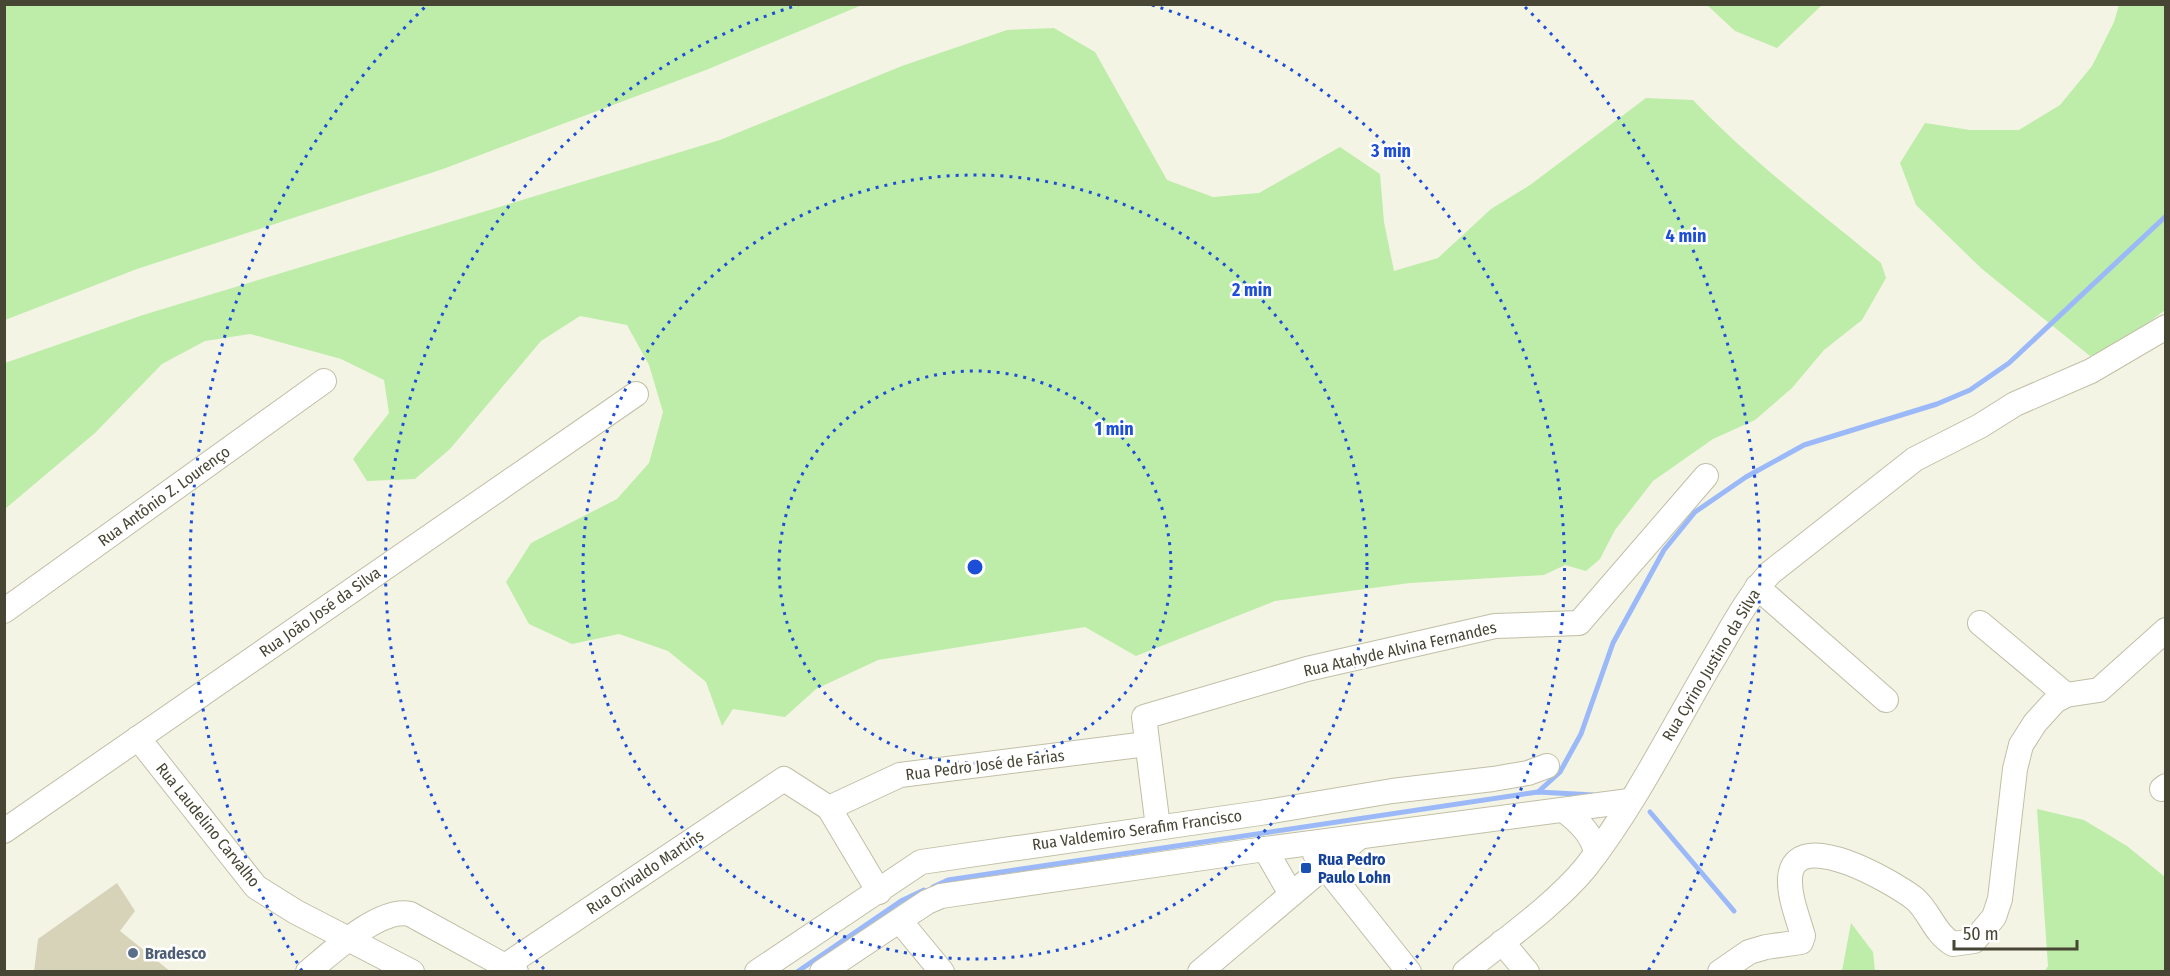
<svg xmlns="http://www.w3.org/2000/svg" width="2170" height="976" viewBox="0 0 2170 976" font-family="'Fira Sans Condensed',sans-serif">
  <rect width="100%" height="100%" fill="#f4f4e5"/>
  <g fill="#bdeda9">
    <path d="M5,4H862V5L706,70L443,169L137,269L5,320Z"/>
    <path d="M1707,5H1822L1777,48L1735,31Z"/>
    <path d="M2119,5H2165V310L2118,346L2090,356L1982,269L1916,205L1900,163L1925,123L1970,130H2019L2060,105L2092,66L2114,22Z"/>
    <path d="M1054,28L1095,52L1167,180L1213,197L1259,193L1340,147L1380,174L1384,222L1394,271L1438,258L1491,209L1530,185L1646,98L1693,100C1751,161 1817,210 1881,263L1886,278L1862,320L1824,350L1792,388L1755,420L1713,439L1653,481L1615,530L1600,559L1586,571L1565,565L1544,575L1410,583L1275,601L1136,656L1085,627L878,660L816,689L785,717L733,709L722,726L706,682L668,651L619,634L572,644L529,624L506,582L531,543L617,499L649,463L663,412L649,365L627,325L580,316L541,341L450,449L415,479L367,481L353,459L389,413L384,380L341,359L250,334L205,341L162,364L95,433L5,509V363L143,315L720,140L902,66L1007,30Z"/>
    <path d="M2037,809L2084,820L2127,846L2165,877V971H2045L2048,966Z"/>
    <path d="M1851,923L1873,952L1875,971H1842Z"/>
  </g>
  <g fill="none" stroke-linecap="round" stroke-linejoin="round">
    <g stroke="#9bb9f8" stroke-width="5">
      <path d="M1538,792L1560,772L1581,734L1613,643L1664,550L1695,512L1746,477L1804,445L1937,404L1970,390L2009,363L2166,216"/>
      <path d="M1650,812L1734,911"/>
      <path d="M933,887L948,880L1538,792L1594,795"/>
      <path d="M797,972L901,901L924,890"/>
    </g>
  </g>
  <path fill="#d7d3b9" d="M117,883L135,911L120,931L171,972H34L38,939Z"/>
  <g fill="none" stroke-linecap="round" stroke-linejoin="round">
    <g stroke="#c1bfa6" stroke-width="26">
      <g id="minor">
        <path d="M1757,587L1886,700"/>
        <path d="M4,611L324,381"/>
        <path d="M1980,623L2066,695"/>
        <path d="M138,738L256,887L296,912L412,972"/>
        <path d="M2162,789L2166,786"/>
        <path d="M829,808L900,775L1147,744"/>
        <path d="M1565,811C1579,822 1593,835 1596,853"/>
        <path d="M1158,827L1144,717L1307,669L1495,626L1579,623L1706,476"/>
        <path d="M4,831L636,394"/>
        <path d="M1265,849L1291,894"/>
        <path d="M1315,854L1409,972"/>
        <path d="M900,921L942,972"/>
        <path d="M1502,942L1527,972"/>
        <path d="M505,966L784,779L829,808L879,892"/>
        <path d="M308,972C331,953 380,907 410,914L516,972"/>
        <path d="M757,972L921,862L1260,813L1392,791L1493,779L1528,773L1547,766"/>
        <path d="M822,972L927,902L941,896L1265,849L1629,801"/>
        <path d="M1200,972L1358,838"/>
        <path d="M1465,972C1503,941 1556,904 1586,867C1635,804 1672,729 1712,661C1730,631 1746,599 1770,573L1915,459L1980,426L2015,404L2091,371L2166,327"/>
        <path d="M1720,972L1749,952L1766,947L1801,942L1803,936C1798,918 1789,897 1790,878C1794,823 1896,884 1915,899C1930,912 1934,933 1953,944L1974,941L1994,917L2000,899L2015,769L2021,745L2035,723L2055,701L2066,695L2099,690L2166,630"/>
      </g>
    </g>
    <use href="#minor" stroke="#fff" stroke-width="24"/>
  </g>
  <g fill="none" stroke="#1d4ed8" stroke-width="3" stroke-dasharray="3 6">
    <circle cx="975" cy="567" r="196"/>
    <circle cx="975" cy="567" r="392"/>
    <path d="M544 969A589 589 0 0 1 798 5M1152 5A589 589 0 0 1 1406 969"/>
    <path d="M302 971A785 785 0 0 1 425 7M1525 7A785 785 0 0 1 1648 971"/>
  </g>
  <rect fill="#1a4fb4" stroke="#fff" stroke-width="2" x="1300" y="862" width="12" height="12" rx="3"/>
  <circle fill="#5c6f8a" stroke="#fff" stroke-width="2" cx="133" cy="953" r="6"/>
  <g text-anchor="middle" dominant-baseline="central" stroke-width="5" stroke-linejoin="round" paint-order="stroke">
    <g font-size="16" fill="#474534" stroke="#fff">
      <text transform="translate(164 496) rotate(-36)">Rua Antônio Z. Lourenço</text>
      <text transform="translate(320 612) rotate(-35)">Rua João José da Silva</text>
      <text transform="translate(1400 649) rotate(-13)">Rua Atahyde Alvina Fernandes</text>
      <text transform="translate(1711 665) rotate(-59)">Rua Cyrino Justino da Silva</text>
      <text transform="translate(985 765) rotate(-7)">Rua Pedro José de Farias</text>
      <text transform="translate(208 825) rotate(51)">Rua Laudelino Carvalho</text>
      <text transform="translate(1137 830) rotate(-8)">Rua Valdemiro Serafim Francisco</text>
      <text transform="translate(645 872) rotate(-34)">Rua Orivaldo Martins</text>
    </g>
    <g font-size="16" font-weight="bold" fill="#164399" stroke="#fff" text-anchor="start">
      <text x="1318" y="859">Rua Pedro<tspan x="1318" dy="18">Paulo Lohn</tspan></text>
    </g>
    <g font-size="16" font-weight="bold" fill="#4e5e75" stroke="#fff" text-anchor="start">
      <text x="145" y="953">Bradesco</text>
    </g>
  </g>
  <circle cx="975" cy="567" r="9" fill="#1d4ed8" stroke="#fff" stroke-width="3"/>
  <g font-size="18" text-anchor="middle" font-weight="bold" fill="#1d4ed8" stroke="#fff" stroke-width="5" stroke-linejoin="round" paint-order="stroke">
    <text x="1391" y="157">3 min</text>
    <text x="1686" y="242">4 min</text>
    <text x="1252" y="296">2 min</text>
    <text x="1114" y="435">1 min</text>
  </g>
  <rect width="2170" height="976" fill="none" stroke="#474534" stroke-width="12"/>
  <path d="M1954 940v9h123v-9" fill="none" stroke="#474534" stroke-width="3"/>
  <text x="1963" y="940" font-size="18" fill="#474534" stroke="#ffffff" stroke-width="4.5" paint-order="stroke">50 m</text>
</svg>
